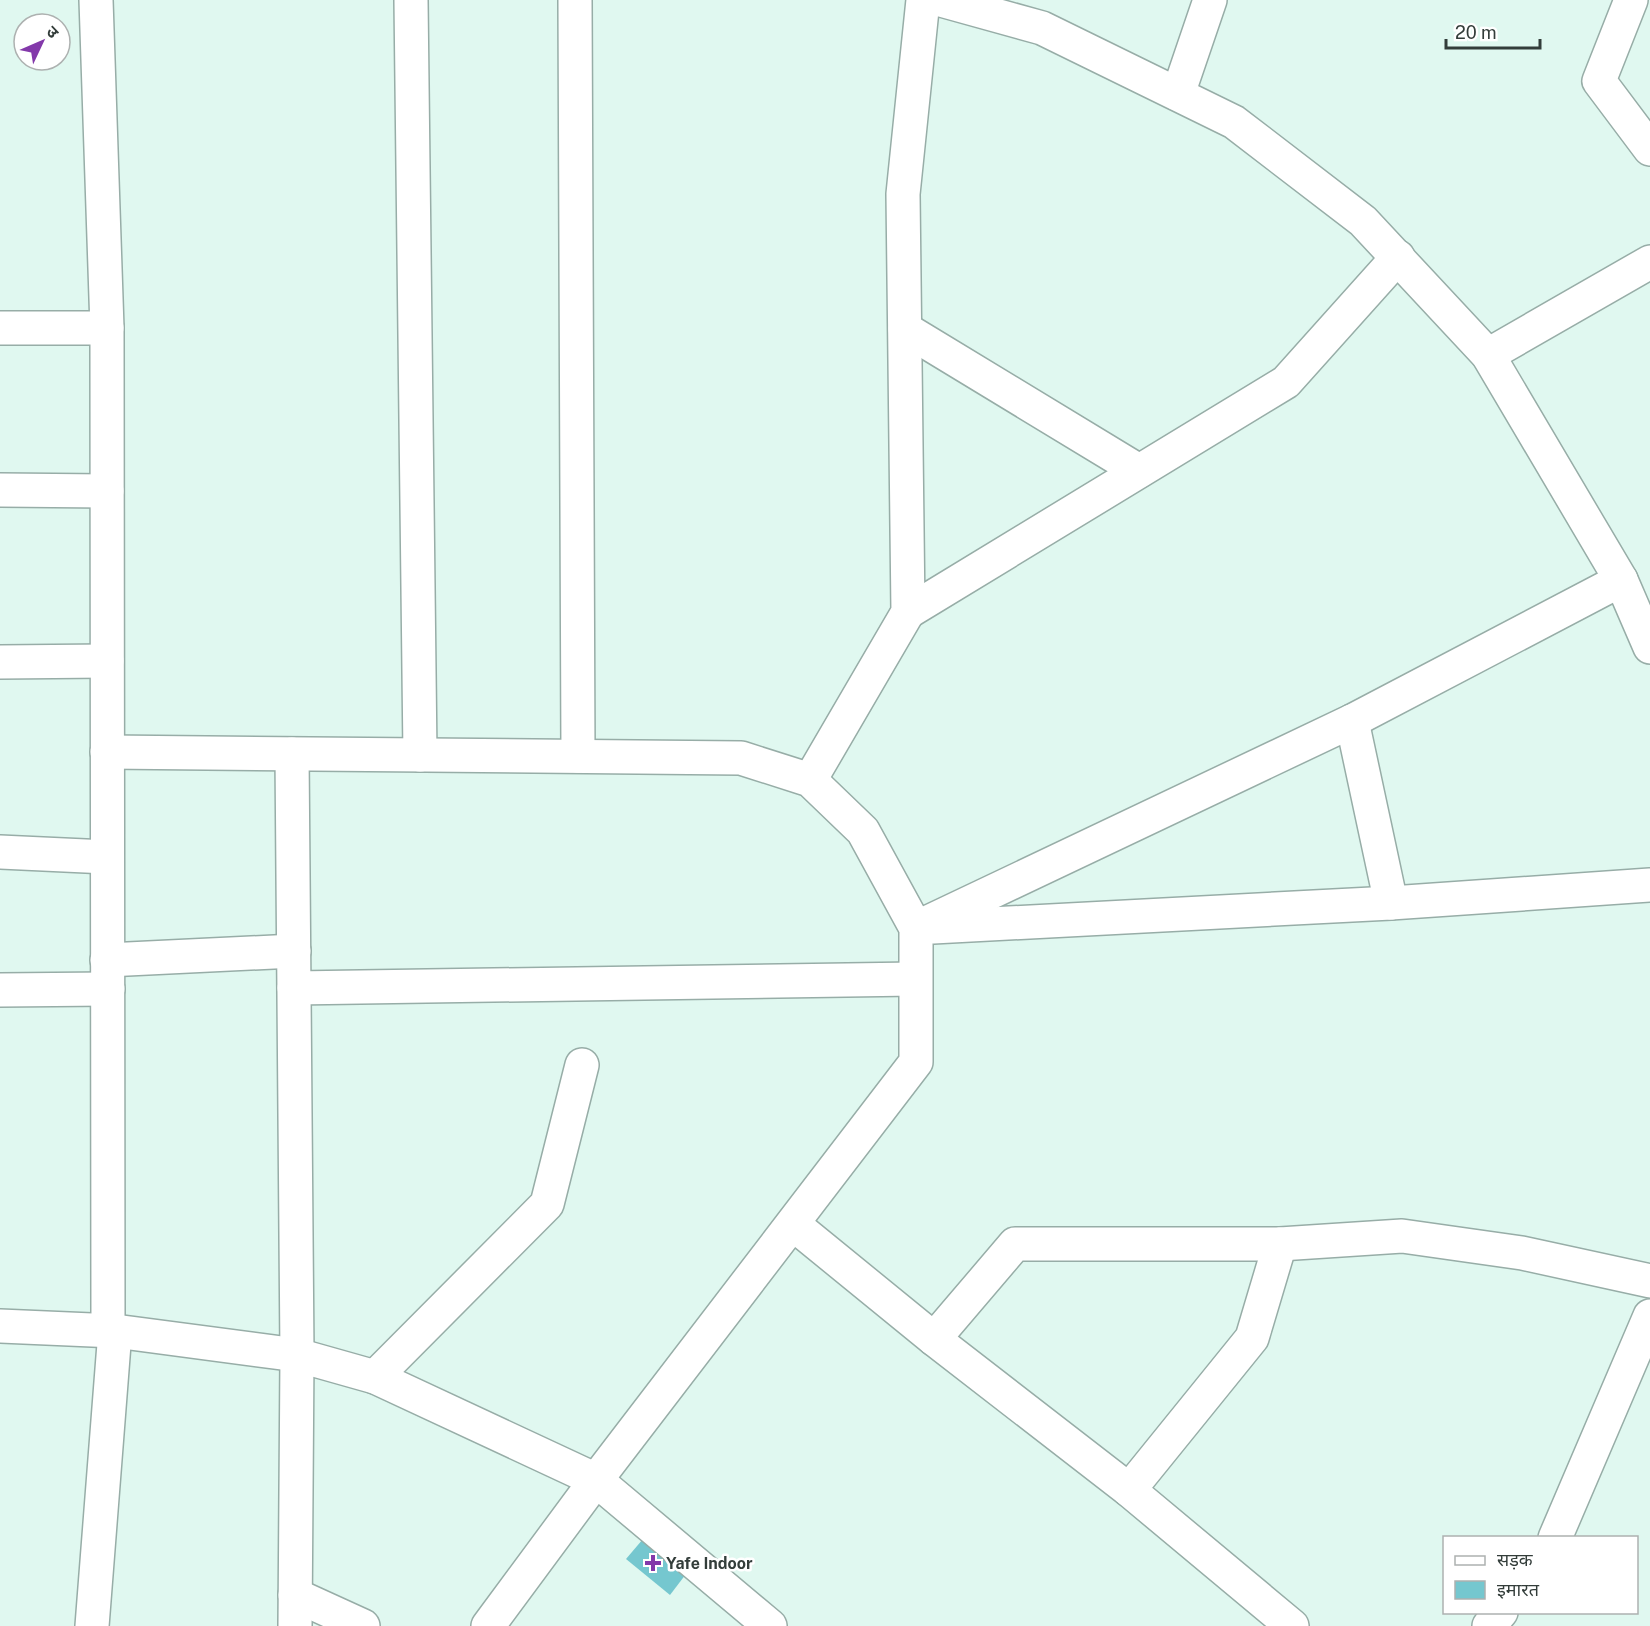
<svg xmlns="http://www.w3.org/2000/svg" width="1650" height="1626" viewBox="0 0 1650 1626" font-family="'Public Sans','Noto Sans Devanagari',sans-serif">
  <rect width="100%" height="100%" fill="#e0f8f0"/>
  <path fill="#75c7cf" d="M643,1539L686,1574L670,1595L626,1559Z"/>
  <g fill="none" stroke-linecap="round" stroke-linejoin="round">
    <g stroke="#97ada7" stroke-width="36">
      <g id="minor">
        <path d="M96,0L107,328L108,1331"/>
        <path d="M411,0L420,755"/>
        <path d="M575,0L578,756"/>
        <path d="M941,0L1042,28L1234,122L1363,221L1488,355L1621,580L1650,647"/>
        <path d="M1631,0L1599,81L1650,149"/>
        <path d="M1178,94L1210,0"/>
        <path d="M0,328H107"/>
        <path d="M905,329L1139,471"/>
        <path d="M1488,355L1650,262"/>
        <path d="M0,490L107,491"/>
        <path d="M908,612L1286,382L1398,257"/>
        <path d="M0,662L107,661"/>
        <path d="M1352,721L1391,903"/>
        <path d="M107,752L741,758L810,780L863,831L916,928V1062L596,1480L488,1626"/>
        <path d="M292,754L297,1355L295,1626"/>
        <path d="M810,780L908,612L903,194L923,0"/>
        <path d="M0,852L107,857"/>
        <path d="M933,927L1391,903L1650,885"/>
        <path d="M916,928L1352,721L1621,580"/>
        <path d="M107,960L294,951"/>
        <path d="M294,988L915,979"/>
        <path d="M0,990L108,989"/>
        <path d="M793,1224L934,1339L1129,1490L1292,1626"/>
        <path d="M0,1326L115,1331L297,1355L375,1377L596,1480L770,1626"/>
        <path d="M934,1339L1015,1244H1280L1402,1236L1522,1253L1650,1281"/>
        <path d="M375,1377L547,1204L582,1065"/>
        <path d="M1129,1490L1252,1338L1280,1244"/>
        <path d="M1555,1538L1650,1316"/>
        <path d="M295,1595L363,1626"/>
        <path d="M92,1626L115,1331"/>
        <path d="M1489,1626L1501,1612"/>
      </g>
    </g>
    <use href="#minor" stroke="#fff" stroke-width="33"/>
  </g>
  <path fill="#8339aa" stroke="#fff" stroke-width="2" d="M650 1554h6v6h6v6h-6v6h-6v-6h-6v-6h6z"/>
  <g text-anchor="middle" dominant-baseline="central" stroke-width="5" stroke-linejoin="round" paint-order="stroke">
    <g font-size="16" font-weight="bold" fill="#333d3a" stroke="#fff" text-anchor="start">
      <text x="666" y="1563">Yafe Indoor</text>
    </g>
  </g>
  <rect x="1443" y="1536" width="195" height="78" fill="#ffffff" stroke="#adb1b0" stroke-width="1.5"/>
  <rect x="1455" y="1556" width="30" height="9" fill="#ffffff" stroke="#adb1b0" stroke-width="1.5"/>
  <text x="1497" y="1566" font-size="18" fill="#333d3a">सड़क</text>
  <rect x="1455" y="1581" width="30" height="18" fill="#75c7cf" stroke="#adb1b0" stroke-width="1.5"/>
  <text x="1497" y="1596" font-size="18" fill="#333d3a">इमारत</text>
  <g transform="translate(42 42) rotate(46)"><circle r="28" fill="#ffffff" stroke="#adb1b0" stroke-width="1.5"/>
  <path d="M0-4.5L10 22L0 15L-10 22Z" fill="#8339aa"/>
  <text y="-9" font-size="16" font-weight="bold" text-anchor="middle" fill="#333d3a">उ</text>
  </g>
  <path d="M1446 39v9h94v-9" fill="none" stroke="#333d3a" stroke-width="3"/>
  <text x="1455" y="39" font-size="18" fill="#333d3a" stroke="#ffffff" stroke-width="4.5" paint-order="stroke">20 m</text>
</svg>
